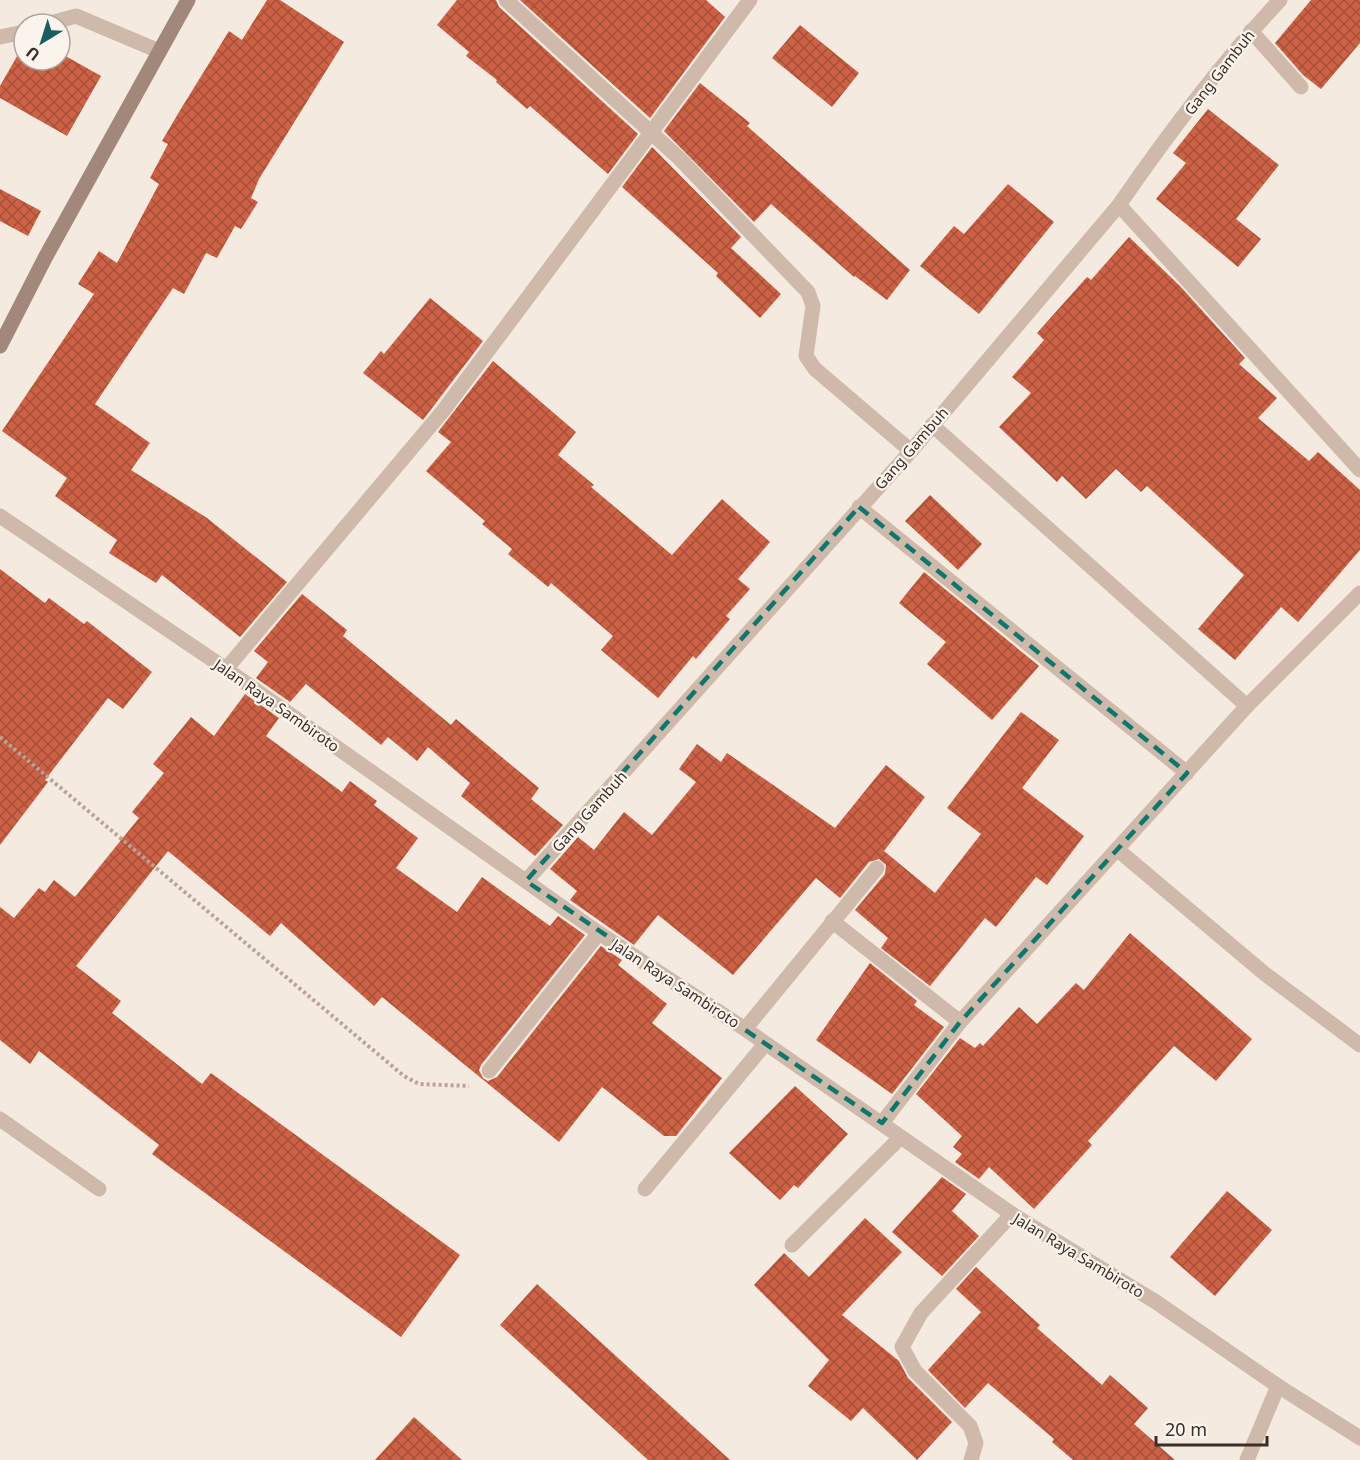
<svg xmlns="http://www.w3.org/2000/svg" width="1360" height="1460" viewBox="0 0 1360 1460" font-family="'Noto Sans',sans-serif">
  <defs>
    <pattern id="building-cross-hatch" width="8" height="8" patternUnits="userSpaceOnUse" patternTransform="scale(1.5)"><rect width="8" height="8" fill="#cc6145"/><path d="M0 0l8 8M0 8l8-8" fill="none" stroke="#a7503a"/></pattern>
  </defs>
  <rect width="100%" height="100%" fill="#f4eadf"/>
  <g fill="url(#building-cross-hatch)">
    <path d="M267,0H280L344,42L259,179L251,198L258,202L241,229L235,226L217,258L206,253L184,294L173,288L95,404L150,443L131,470L207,518L287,582L240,637L162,575L156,583L109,553L117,540L55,496L67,478L2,431L94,294L78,284L99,251L117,263L159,184L150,178L168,144L162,141L179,112L229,31L242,40Z"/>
    <path d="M457,0H496L499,7L638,134L608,174L530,106L527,109L496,82L497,80L466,56L469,52L437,25Z"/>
    <path d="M520,0H706L725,17L650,118Z"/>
    <path d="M1311,0H1360V43L1321,89L1303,75L1275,43Z"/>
    <path d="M800,25L859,73L832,107L772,58Z"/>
    <path d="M24,44V60H60V53L101,76L67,136L0,98V86Z"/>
    <path d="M700,83L750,123L747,126L910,270L887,300L855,276L854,277L771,204L754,222L664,131Z"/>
    <path d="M1208,109L1279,165L1236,219L1261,239L1238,267L1156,199L1186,163L1173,153Z"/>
    <path d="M652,147L741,237L731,248L781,294L760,318L716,276L718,273L622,187Z"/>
    <path d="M1008,184L1054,222L979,314L920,266L954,226L964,234Z"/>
    <path d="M0,189L41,211L28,236L0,221Z"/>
    <path d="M1129,237L1180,286L1245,358L1239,364L1277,398L1258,418L1309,461L1318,452L1360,490V550L1298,622L1281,607L1235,660L1198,629L1244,575L1147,486L1141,492L1116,469L1086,499L1062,476L1057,482L999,427L1031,393L1012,377L1044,340L1037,333L1087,277L1091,280Z"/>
    <path d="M430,298L483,341L423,420L363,373L381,351L384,354Z"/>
    <path d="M493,361L576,432L558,455L594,485L591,487L672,555L722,499L770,542L738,579L750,589L726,616L730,619L696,659L693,656L658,698L601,650L613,636L551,583L548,587L508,554L512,549L482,524L485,521L426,471L451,442L438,432Z"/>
    <path d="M930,495L982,544L958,570L905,521Z"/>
    <path d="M0,569L45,603L49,598L84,624L87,621L152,672L123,709L108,698L45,780L48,782L0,845Z"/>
    <path d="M924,572L1039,666L992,720L927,664L946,642L899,603Z"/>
    <path d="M302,594L347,630L343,636L451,725L456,719L539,788L531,799L563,825L535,856L461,796L470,783L428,747L417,761L388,737L381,745L306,684L290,702L256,678L268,662L254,651Z"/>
    <path d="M245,694L279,718L266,736L342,792L350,781L377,801L374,805L418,838L396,868L457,912L482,877L550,926L558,916L585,935L481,1065L479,1070L483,1078L488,1081L497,1077L601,946L622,960L618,965L667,1004L652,1023L722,1078L676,1136H664L602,1087L559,1142L382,997L374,1006L281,923L270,936L168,851L76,966L121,1001L112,1013L202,1084L211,1073L460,1255L401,1337L152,1154L159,1145L39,1051L30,1064L0,1040V907L14,918L39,888L45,892L54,880L75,897L139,818L132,812L164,773L153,764L191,717L214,736Z"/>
    <path d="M1021,712L1059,740L1022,788L1084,836L1047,885L1036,877L996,927L985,918L930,986L881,948L888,938L855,910L885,874L886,865L879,859L869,862L840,898L816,878L733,975L658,915L634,945L570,900L577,891L550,869L578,837L594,850L624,812L652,835L696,782L679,769L697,744L721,762L727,753L835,828L886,765L925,797L884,851L935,893L981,834L947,808Z"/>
    <path d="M1130,933L1252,1039L1216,1081L1174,1046L1088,1141L1092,1145L1034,1209L989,1167L979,1179L955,1162L962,1154L953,1147L962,1136L916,1094L960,1038L975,1048L980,1043L983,1046L1019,1007L1037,1024L1076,983L1084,990Z"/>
    <path d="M870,963L917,1001L914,1005L944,1027L892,1094L816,1040Z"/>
    <path d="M795,1086L848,1134L798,1188L794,1185L780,1200L729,1153Z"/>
    <path d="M942,1177L966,1194L952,1211L979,1236L942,1276L892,1232Z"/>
    <path d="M1227,1191L1272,1230L1215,1296L1170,1257Z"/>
    <path d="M865,1218L902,1252L842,1315L899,1361L908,1378L952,1422L917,1460L863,1408L851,1421L808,1386L829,1360L754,1285L784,1253L809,1277Z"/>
    <path d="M976,1267L1040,1325L1037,1328L1102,1385L1110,1375L1148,1408L1134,1424L1175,1460H1073L1052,1442L1054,1439L988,1383L965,1408L928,1370L981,1312L956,1289Z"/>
    <path d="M537,1284L730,1460H648L500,1325Z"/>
    <path d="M414,1417L462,1460H375Z"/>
  </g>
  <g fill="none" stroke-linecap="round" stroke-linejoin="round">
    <path stroke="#baa394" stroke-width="4" stroke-dasharray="3 3" stroke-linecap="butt" d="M0,737L404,1076L419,1084L469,1086"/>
    <g stroke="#ceb9aa" stroke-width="15">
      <path d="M1251,31L1301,87"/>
      <path d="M0,1119L99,1189"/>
      <path d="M645,1189L765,1044"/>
    </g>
    <g stroke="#ceb9aa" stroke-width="15">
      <path d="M506,0L679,158L808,292L813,306L806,356L815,369L911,451"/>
      <path d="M47,24L76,16L159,51"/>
      <path d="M0,37L24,32"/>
      <path d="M1119,205L1360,470"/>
      <path d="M932,425L1247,706"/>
      <path d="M859,507L1187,773"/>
      <path d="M226,669L443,411L750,0"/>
      <path d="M1118,850L1265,974L1360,1045"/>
      <path d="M526,881L911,451L1119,205C1168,134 1221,63 1280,0"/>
      <path d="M832,921L960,1022"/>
      <path d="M745,1029L877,868"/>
      <path d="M489,1071L599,933"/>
      <path d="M882,1123L960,1022L1247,706L1360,593"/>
      <path d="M792,1245L901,1137"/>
      <path d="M971,1460L976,1443L970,1426L915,1371L902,1347L921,1313L1012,1214"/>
      <path d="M1247,1460L1278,1386"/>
    </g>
    <path stroke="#ceb9aa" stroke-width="15" d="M0,516L226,669L599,933L745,1029L1012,1214L1156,1302L1278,1386L1360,1438"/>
    <path stroke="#a2887b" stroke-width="15" d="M0,346L45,258L188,0"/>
  </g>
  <path fill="none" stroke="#0f766e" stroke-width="4.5" stroke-dasharray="12 8" stroke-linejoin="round" d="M859,507L1187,773L960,1022L882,1123L526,881Z"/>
  <g text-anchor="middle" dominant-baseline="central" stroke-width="4.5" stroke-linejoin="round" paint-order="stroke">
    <g font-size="15" fill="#3b2e2a" stroke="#fbf4ec">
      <text transform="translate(1219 72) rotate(-52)">Gang Gambuh</text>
      <text transform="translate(911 448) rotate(-49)">Gang Gambuh</text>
      <text transform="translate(277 705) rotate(35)">Jalan Raya Sambiroto</text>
      <text transform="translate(589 811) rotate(-48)">Gang Gambuh</text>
      <text transform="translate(676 983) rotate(33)">Jalan Raya Sambiroto</text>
      <text transform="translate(1079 1255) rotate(31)">Jalan Raya Sambiroto</text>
    </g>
  </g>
  <g transform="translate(42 42) rotate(218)"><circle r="28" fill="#fbf4ec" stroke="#aea59e" stroke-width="1.5"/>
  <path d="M0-4.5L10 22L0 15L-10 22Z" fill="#1c5d5f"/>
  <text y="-9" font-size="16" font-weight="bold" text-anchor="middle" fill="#3b2e2a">U</text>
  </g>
  <path d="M1156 1436v9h111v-9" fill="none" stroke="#3b2e2a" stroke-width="3"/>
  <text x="1165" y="1436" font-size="18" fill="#3b2e2a" stroke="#fbf4ec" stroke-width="4.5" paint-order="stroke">20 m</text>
</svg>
